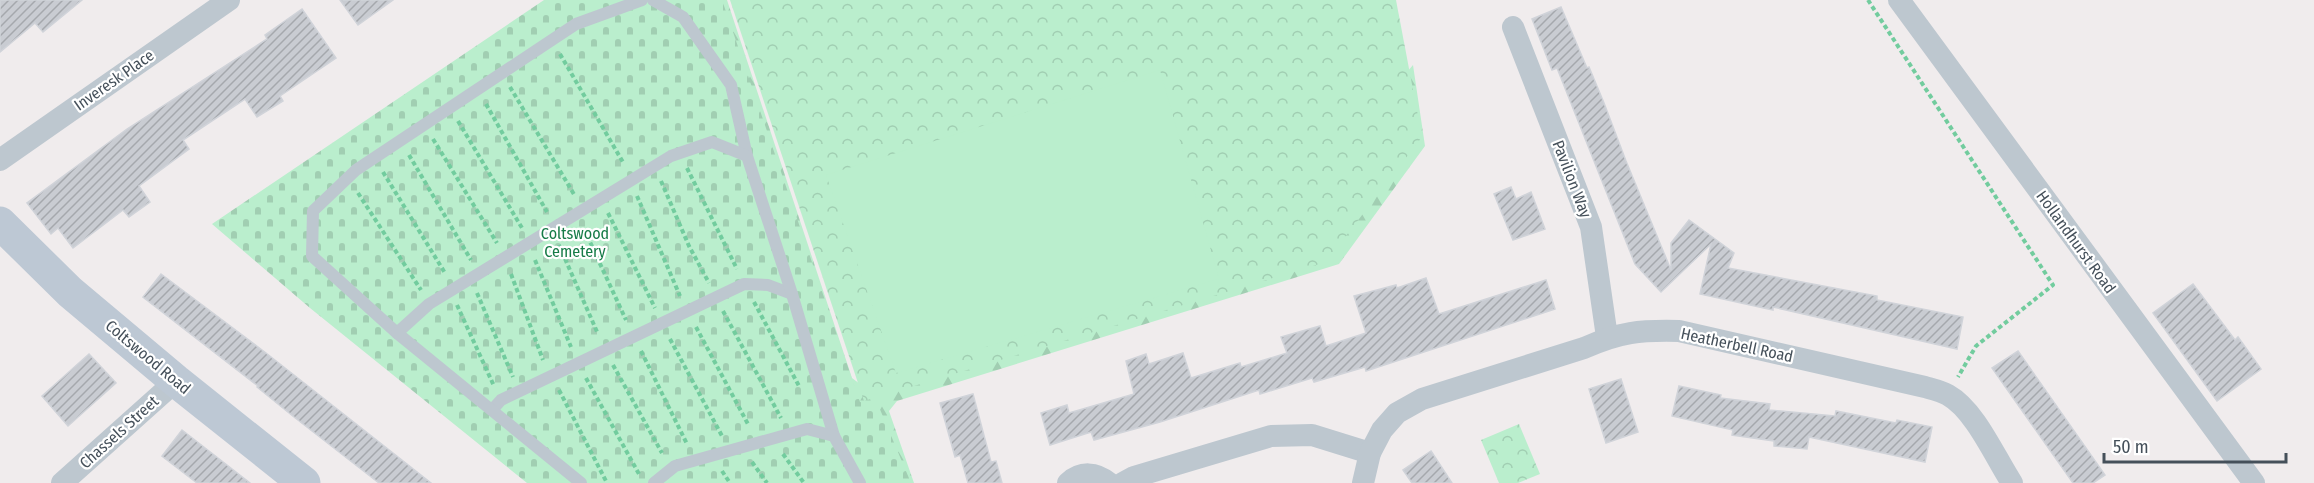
<svg xmlns="http://www.w3.org/2000/svg" width="2314" height="483" viewBox="0 0 2314 483" font-family="'Fira Sans Condensed',sans-serif">
  <defs>
    <pattern id="forest-firs" width="22" height="20" patternUnits="userSpaceOnUse" patternTransform="scale(1.5)"><rect width="22" height="20" fill="#baeecd"/><path d="M5 1l3.5 6h-7zM16 11l3.5 6h-7z" fill="#a1ceb2"/></pattern>
    <pattern id="cemetery-stones" width="16" height="16" patternUnits="userSpaceOnUse" patternTransform="scale(1.5)"><rect width="16" height="16" fill="#baeecd"/><path d="M2 7V4a2 2 0 0 1 4 0v3zM10 15v-3a2 2 0 0 1 4 0v3z" fill="#a1ceb2"/></pattern>
    <pattern id="park-crowns" width="20" height="18" patternUnits="userSpaceOnUse" patternTransform="scale(1.5)"><rect width="20" height="18" fill="#baeecd"/><path d="M2 6a3 3 0 1 1 6 0M12 15a3 3 0 1 1 6 0" fill="none" stroke="#a1ceb2"/></pattern>
    <pattern id="building-hatch" width="6" height="6" patternUnits="userSpaceOnUse" patternTransform="scale(1.5)"><rect width="6" height="6" fill="#c9ccd2"/><path d="M-1 1l2-2M0 6l6-6M5 7l2-2" fill="none" stroke="#a5a8ad"/></pattern>
  </defs>
  <rect width="100%" height="100%" fill="#f0eced"/>
  <path fill="url(#forest-firs)" d="M684,0H727L852,378L868,390L1390,92L1413,65L1425,146L1339,264L897,401L889,411L914,483H830Z"/>
  <path fill="url(#cemetery-stones)" d="M544,0H722L860,402L879,407L911,483H527L310,308L212,224Z"/>
  <g fill="url(#park-crowns)">
    <path d="M730,0H1396L1422,137L1326,262L864,401Z"/>
    <path d="M1519,424L1540,474L1518,483H1499L1481,440Z"/>
  </g>
  <path fill="#baeecd" d="M1160,70L1219,279L896,373L826,175Z"/>
  <g fill="url(#building-hatch)" stroke="#d0d3d9" stroke-width="1.5">
    <path d="M0,0H82L43,32L35,23L0,52Z"/>
    <path d="M340,0H393L358,25Z"/>
    <path d="M1561,7L1587,68L1589,67L1604,103L1626,161L1671,270V243L1689,220L1734,253L1728,268L1877,296V300L1963,317L1957,349L1773,307V310L1700,294L1711,244L1661,292L1635,264L1557,68L1552,70L1532,19Z"/>
    <path d="M302,9L336,58L280,96L283,101L257,117L245,99L183,140L189,149L139,186L150,202L129,217L123,210L73,248L58,228L51,234L27,203L127,129L267,39L265,35Z"/>
    <path d="M1511,187L1516,199L1531,192L1545,229L1513,240L1494,194Z"/>
    <path d="M161,274L266,353L431,483H379L294,417L257,387L258,386L143,297Z"/>
    <path d="M1426,278L1439,314L1546,280L1555,309L1366,371L1365,367L1314,382L1312,378L1260,394L1259,390L1160,422L1094,440L1091,432L1050,445L1041,413L1067,405L1069,413L1134,394L1126,361L1146,354L1149,364L1183,353L1191,378L1240,363L1241,367L1287,353L1281,337L1320,326L1326,346L1366,333L1354,296L1396,285L1397,288Z"/>
    <path d="M2193,284L2235,340L2238,337L2261,369L2217,401L2153,313Z"/>
    <path d="M2018,351L2105,475L2093,483H2073L1992,368Z"/>
    <path d="M89,354L116,383L68,426L42,396Z"/>
    <path d="M1621,379L1638,432L1606,443L1589,389Z"/>
    <path d="M1679,386L1721,395L1720,398L1770,404L1769,410L1835,416L1836,411L1896,423L1897,420L1932,427L1925,462L1809,437L1807,449L1774,446V441L1732,435L1733,430L1672,416Z"/>
    <path d="M973,394L991,462L996,461L1002,483H968L960,455L955,457L940,403Z"/>
    <path d="M182,430L250,483H197L162,456Z"/>
    <path d="M1431,451L1452,483H1412L1403,470Z"/>
  </g>
  <g fill="none" stroke-linecap="round" stroke-linejoin="round">
    <g stroke="#72cc9e" stroke-width="4" stroke-dasharray="4.5 3" stroke-linecap="butt">
      <path d="M1868,0L2053,285L1976,346L1958,377"/>
      <path d="M560,54L624,164"/>
      <path d="M510,87L575,196"/>
      <path d="M486,104L547,212"/>
      <path d="M458,121L522,228"/>
      <path d="M433,139L497,243"/>
      <path d="M409,155L471,260"/>
      <path d="M687,168L737,269"/>
      <path d="M383,172L445,273"/>
      <path d="M661,181L689,246L709,283"/>
      <path d="M358,193L421,290"/>
      <path d="M637,196L680,296"/>
      <path d="M608,213L655,308"/>
      <path d="M584,229L626,320"/>
      <path d="M559,245L598,334"/>
      <path d="M535,260L571,347"/>
      <path d="M511,274L543,360"/>
      <path d="M477,293L513,377"/>
      <path d="M754,302L799,386"/>
      <path d="M457,305L494,386"/>
      <path d="M723,311L781,418"/>
      <path d="M696,327L749,426"/>
      <path d="M670,339L722,436"/>
      <path d="M641,351L687,444"/>
      <path d="M613,365L662,453"/>
      <path d="M586,378L639,474"/>
      <path d="M559,390L607,483"/>
      <path d="M783,454L804,483"/>
      <path d="M752,462L767,483"/>
      <path d="M722,471L730,483"/>
    </g>
    <g stroke="#bdc7cf" stroke-width="12">
      <path d="M653,0L683,17L731,85L747,156"/>
      <path d="M397,333L312,256L313,211L356,170L576,24L642,0"/>
      <path d="M492,410L501,400L744,284L768,285L792,294"/>
      <path d="M581,483L397,333L429,304L671,156L712,142L747,156L792,294L834,436"/>
      <path d="M654,483L675,466L807,429L834,436L860,483"/>
    </g>
    <g stroke="#bdc7cf" stroke-width="22">
      <path d="M1899,0L2254,483"/>
      <path d="M1513,27L1591,227L1607,337"/>
      <path d="M0,160L229,0"/>
      <path d="M62,483L176,381"/>
      <path d="M1068,483C1081,471 1096,472 1109,483"/>
      <path d="M1123,483L1134,477L1271,436L1312,435L1370,453"/>
      <path d="M1363,483L1370,453L1382,430L1397,413L1422,399L1584,348C1620,332 1640,330 1679,331L1925,387C1932,389 1941,391 1948,395C1975,410 1995,457 2012,483"/>
    </g>
    <path stroke="#bdc8d4" stroke-width="33" d="M0,223L70,292L176,381L304,483"/>
  </g>
  <g text-anchor="middle" dominant-baseline="central" stroke-width="4.5" stroke-linejoin="round" paint-order="stroke">
    <g font-size="16" fill="#45505a" stroke="#fff">
      <text transform="translate(114 80) rotate(-35)">Inveresk Place</text>
      <text transform="translate(1572 179) rotate(69)">Pavilion Way</text>
      <text transform="translate(2076 242) rotate(54)">Hollandhurst Road</text>
      <text transform="translate(1737 345) rotate(12)">Heatherbell Road</text>
      <text transform="translate(148 357) rotate(40)">Coltswood Road</text>
      <text transform="translate(119 432) rotate(-42)">Chassels Street</text>
    </g>
    <g font-size="16" fill="#167b47" stroke="#fff">
      <text x="575" y="233">Coltswood<tspan x="575" dy="18">Cemetery</tspan></text>
    </g>
  </g>
  <path d="M2104 453v9h182v-9" fill="none" stroke="#45505a" stroke-width="3"/>
  <text x="2113" y="453" font-size="18" fill="#45505a" stroke="#ffffff" stroke-width="4.5" paint-order="stroke">50 m</text>
</svg>
